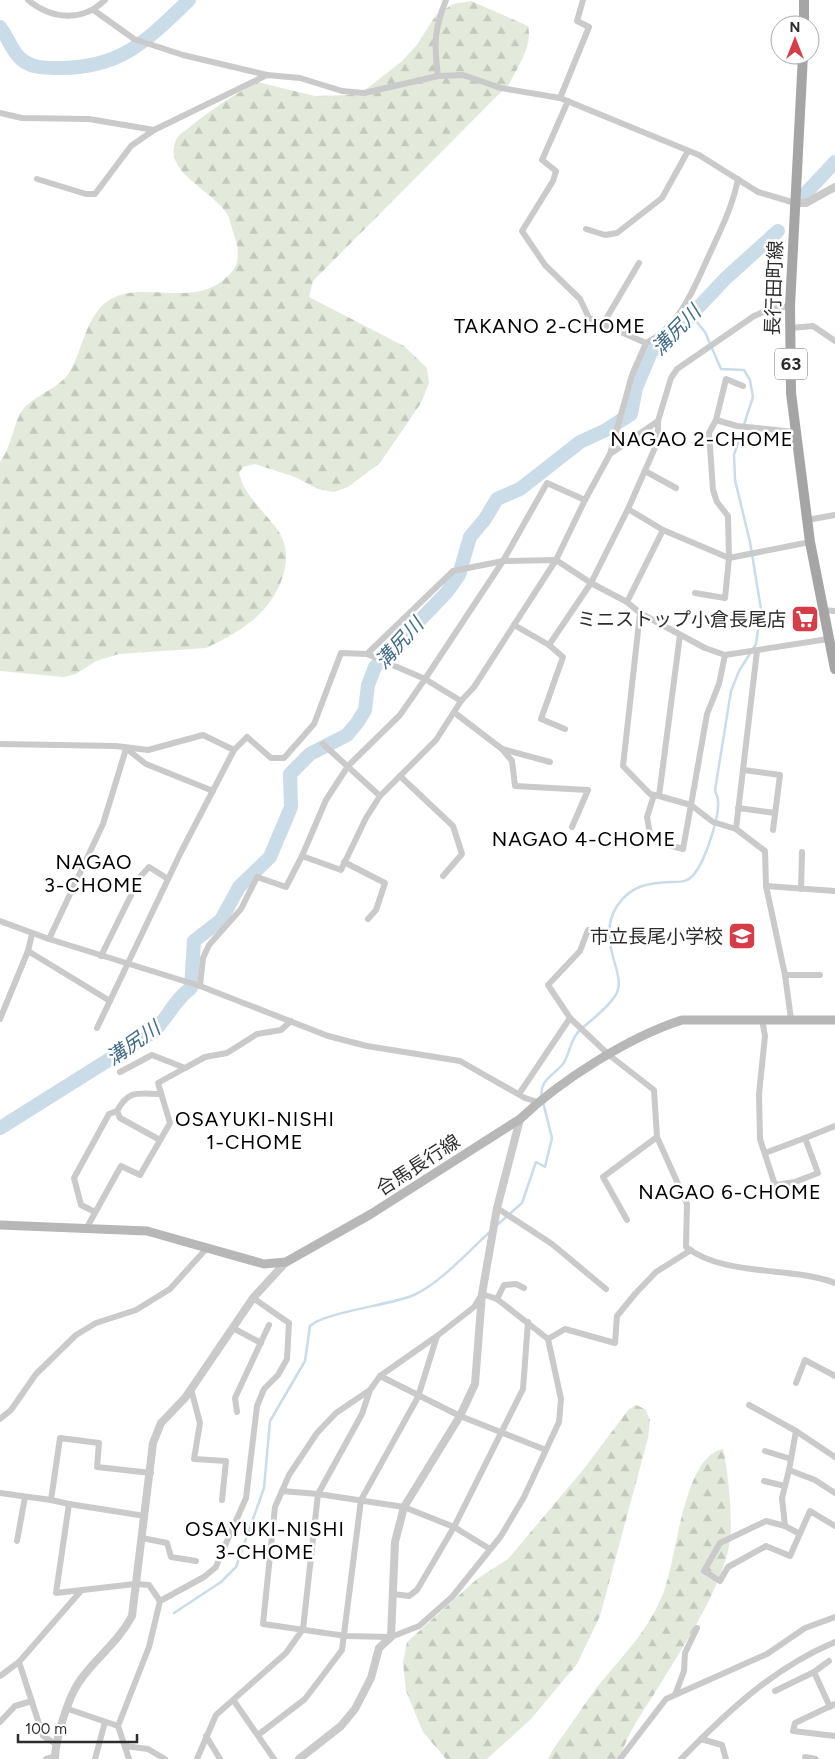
<svg xmlns="http://www.w3.org/2000/svg" width="835" height="1759" viewBox="0 0 835 1759" font-family="Figtree,'Noto Sans JP',sans-serif">
  <defs>
    <pattern id="forest-firs" width="22" height="20" patternUnits="userSpaceOnUse" patternTransform="scale(1.25)"><rect width="22" height="20" fill="#e3eadc"/><path d="M5 1l3.5 6h-7zM16 11l3.5 6h-7z" fill="#c3c9bd"/></pattern>
  </defs>
  <rect width="100%" height="100%" fill="#fff"/>
  <g fill="url(#forest-firs)">
    <path d="M471,1L528,26C533,46 518,66 509,84L313,281L309,297L404,346L427,368L429,383L421,403L380,463L348,487L334,492L318,489L295,477L255,464L243,467L239,473C245,498 265,511 279,532C298,562 275,605 249,623C236,633 221,641 206,648L119,654L96,661L76,674L64,677L0,671V462C12,447 14,419 24,408C37,394 58,389 69,373C82,352 85,320 105,303C136,278 186,307 221,282C227,277 233,272 236,265C240,253 237,243 233,232C231,226 230,219 227,214C219,200 192,184 181,170C173,160 171,149 177,138C180,133 187,130 191,126C212,109 233,96 257,82L315,96L349,95L365,90L401,62L416,46L436,15L453,4Z"/>
    <path d="M636,1405L645,1409L650,1420L648,1438L600,1616L577,1664L531,1719L487,1759H446L423,1732L406,1691L403,1663L407,1642L477,1579L508,1559L583,1470L629,1409Z"/>
    <path d="M723,1449C728,1468 733,1521 730,1540C724,1585 683,1647 659,1686C645,1709 627,1732 620,1759H548C553,1748 562,1737 569,1727C580,1712 590,1695 602,1681C627,1651 650,1628 664,1591C677,1558 683,1456 723,1449Z"/>
  </g>
  <g fill="none" stroke-linecap="round" stroke-linejoin="round">
    <g stroke="#c9dce8" stroke-width="2.5">
      <path d="M542,1097C538,1081 555,1074 563,1064C570,1054 570,1039 580,1030C591,1020 607,1009 615,996C630,975 594,943 617,906C631,885 648,883 672,882C677,882 683,882 687,880C702,874 720,817 718,801C718,798 716,794 715,790L731,691L739,671L756,644L761,609L750,542L735,480L734,455L753,397L750,380L744,370L721,369L705,332L691,315"/>
      <path d="M497,1225L522,1203L536,1162L545,1167L552,1138L543,1102"/>
      <path d="M174,1613L221,1582L236,1567L264,1488L270,1421L305,1361L310,1326C325,1312 391,1305 414,1295C443,1281 467,1252 491,1231"/>
    </g>
    <g stroke="#c9dce8" stroke-width="14">
      <path d="M0,27C8,37 11,50 21,59C33,69 47,68 62,68C123,67 147,40 189,0"/>
      <path d="M805,194L835,162"/>
      <path d="M0,1128L153,1032C168,1018 174,1000 191,988L194,941L221,920L239,887L270,857L291,807L290,774L310,754L347,735L357,723L365,710L368,685L375,667L447,592L459,575L470,537L485,519L497,499L520,489L580,442L606,430L631,414L636,388L651,352L691,315L726,278L778,231"/>
    </g>
    <g stroke="#cacaca" stroke-width="6">
      <path d="M28,0C52,20 83,22 105,0"/>
      <path d="M95,11L134,39L183,55L267,75L300,78L342,91L364,93L438,76L463,75L501,88L560,98L699,155L758,192L795,203"/>
      <path d="M438,76C434,45 434,29 446,0"/>
      <path d="M560,98L589,27L577,21L583,0"/>
      <path d="M568,101L542,160L556,171L553,181L522,231L545,265L580,299L589,318L646,343C682,325 695,285 711,251C722,227 733,205 738,179"/>
      <path d="M0,113L22,118L89,119L154,130"/>
      <path d="M37,179L86,194H95L131,146L154,130L267,75"/>
      <path d="M586,229L605,235L617,233L662,198L688,151"/>
      <path d="M603,324L639,263"/>
      <path d="M790,328L813,326L835,341"/>
      <path d="M743,386L726,379L716,420L737,426L795,432"/>
      <path d="M610,454L632,375L646,343"/>
      <path d="M645,471L676,488"/>
      <path d="M628,509L663,530L729,558L810,542"/>
      <path d="M807,520L835,515"/>
      <path d="M695,593L725,598L729,558L728,516L717,502L713,490L709,433L716,420"/>
      <path d="M627,602L663,530"/>
      <path d="M823,610L835,611"/>
      <path d="M640,613L623,766L650,794L659,796L680,635"/>
      <path d="M514,625L549,645L591,583L628,509L658,441V421L671,378L677,369L754,316L770,309L790,306"/>
      <path d="M549,645L563,657L541,719L565,729"/>
      <path d="M757,651L736,829L765,851L766,886L785,975L791,1019"/>
      <path d="M367,654L453,571L503,561L556,560L591,583L627,602L640,613L705,648L725,655L828,639"/>
      <path d="M455,713L502,749L550,762"/>
      <path d="M0,744L116,746L148,750L203,735L234,750"/>
      <path d="M323,744L380,796"/>
      <path d="M127,749L146,764L213,791"/>
      <path d="M502,749L512,761L515,786L588,790L572,827"/>
      <path d="M743,770L780,775L773,830"/>
      <path d="M400,776L453,826L462,854L443,876"/>
      <path d="M654,795L647,817L651,840L683,849L691,805L713,822L736,829"/>
      <path d="M659,796L691,805L707,714L719,684L725,655"/>
      <path d="M738,808L775,813"/>
      <path d="M302,856L341,870L366,818L380,796L436,740L461,701L474,687L556,560L585,500L610,454L658,421"/>
      <path d="M344,862L385,883L376,910L368,919"/>
      <path d="M766,886L835,891"/>
      <path d="M801,889L802,852"/>
      <path d="M0,921L49,939L200,986L328,1036L367,1046L460,1061L525,1098L538,1102"/>
      <path d="M588,930L580,951L548,985L570,1018L609,1055L654,1090L657,1137L687,1204L686,1247C724,1277 791,1266 835,1283"/>
      <path d="M49,939L103,824L126,749"/>
      <path d="M28,951L110,1001"/>
      <path d="M101,956L140,877L149,867L168,879"/>
      <path d="M785,975H820"/>
      <path d="M200,986L203,958L209,945L241,909L257,877L286,887L302,856L326,800L348,766L400,715L425,679L503,561L547,483L585,500"/>
      <path d="M0,1019L28,951L32,934"/>
      <path d="M762,1019L765,1036L759,1094L760,1139L775,1185L795,1182L818,1173L805,1138L765,1153"/>
      <path d="M97,1028L181,852L234,750L247,737L271,758H284L314,724L341,653L367,654L425,679L461,701"/>
      <path d="M120,1072L152,1055L185,1068L205,1057L227,1053L257,1034L281,1030L291,1021"/>
      <path d="M519,1094L570,1018"/>
      <path d="M117,1111C129,1089 138,1094 161,1094"/>
      <path d="M805,1138L835,1126"/>
      <path d="M497,1208L552,1244L606,1289"/>
      <path d="M95,1212L81,1205L74,1178L109,1114L117,1111L120,1118L160,1140"/>
      <path d="M627,1220L603,1177L657,1137"/>
      <path d="M86,1229L121,1166L140,1175L170,1123L158,1083L185,1068"/>
      <path d="M497,1299L504,1285L516,1284L524,1288"/>
      <path d="M233,1328L261,1343"/>
      <path d="M548,1339L565,1329L615,1343L617,1316L635,1294L656,1272L691,1250"/>
      <path d="M380,1376L460,1416L546,1450"/>
      <path d="M796,1383L805,1360L835,1376"/>
      <path d="M191,1389L200,1423L194,1459L226,1461L222,1500"/>
      <path d="M749,1405L796,1431L835,1457"/>
      <path d="M237,1412L235,1398L269,1325"/>
      <path d="M0,1419L11,1410L36,1374L76,1335L96,1323L136,1310L170,1289L207,1248"/>
      <path d="M765,1451L791,1459"/>
      <path d="M789,1470L796,1431"/>
      <path d="M764,1481L785,1486"/>
      <path d="M282,1491L318,1494L404,1507L454,1527L490,1549"/>
      <path d="M0,1493L51,1500"/>
      <path d="M69,1504L51,1500L60,1438L99,1443L97,1467L151,1473"/>
      <path d="M145,1516L69,1504L56,1593L135,1584L149,1585L160,1601"/>
      <path d="M785,1526L782,1498L789,1470L815,1480L835,1493"/>
      <path d="M800,1534L785,1526L766,1521L720,1543L704,1571L720,1581L728,1567L766,1546L790,1556L810,1511L835,1526"/>
      <path d="M142,1538L167,1543L171,1557L196,1561"/>
      <path d="M17,1541L25,1497"/>
      <path d="M393,1594L409,1596L417,1590L454,1527L523,1389L528,1322"/>
      <path d="M829,1661L814,1672L830,1707"/>
      <path d="M19,1662L43,1736L56,1744"/>
      <path d="M0,1676L19,1662L80,1592"/>
      <path d="M775,1691L814,1672"/>
      <path d="M675,1695L684,1671L685,1653L697,1628"/>
      <path d="M234,1701L274,1759"/>
      <path d="M835,1704L795,1723L793,1731L835,1736"/>
      <path d="M68,1709L118,1726"/>
      <path d="M0,1722L15,1706L32,1701"/>
      <path d="M258,1735L305,1699L342,1650L361,1500L418,1397L437,1336"/>
      <path d="M206,1736L220,1759"/>
      <path d="M701,1739L722,1745L726,1759"/>
      <path d="M125,1746L148,1749L165,1759"/>
      <path d="M805,1757L816,1759"/>
      <path d="M46,1759L55,1756"/>
      <path d="M95,1759L105,1722"/>
      <path d="M129,1759L118,1726L149,1647L160,1601L204,1577L216,1567L220,1557L246,1498L257,1406L264,1389L278,1375L287,1359L289,1323L253,1298"/>
      <path d="M197,1759L216,1715L286,1653L303,1629L318,1494L362,1414L370,1390L380,1376L437,1336L474,1307L482,1294L497,1299L548,1339L561,1399L559,1422L524,1497L501,1536L452,1597L419,1626L391,1637L346,1636L263,1624L275,1507L289,1475L317,1433L336,1413L370,1390"/>
      <path d="M620,1759L666,1699L767,1654L805,1628L835,1617"/>
      <path d="M681,1759C727,1712 773,1668 835,1642"/>
    </g>
    <g stroke="#cacaca" stroke-width="8">
      <path d="M795,203H806L835,187"/>
      <path d="M55,1759C55,1740 68,1698 79,1682C95,1658 118,1643 132,1616L153,1443L161,1423L185,1398L253,1298L286,1262"/>
      <path d="M299,1759L341,1726L355,1709L371,1678L379,1648L391,1637L395,1542L404,1507L460,1416L475,1384L482,1294L497,1208L520,1119"/>
    </g>
    <path stroke="#b7b7b7" stroke-width="9" d="M0,1225L147,1231L264,1264L286,1262L371,1214L520,1119C561,1080 629,1037 682,1020H835"/>
    <g stroke="#a5a5a5" stroke-width="10">
      <path d="M804,0V25"/>
      <path d="M803,55L790,306L791,393L810,542L835,669"/>
    </g>
  </g>
  <defs>
    <g id="supermarket-square" transform="scale(1.4375)"><rect x="-9" y="-9" width="18" height="18" rx="4" fill="#d63d49" stroke="#fff"/><path d="M-6-5.5h2.5l.6 2H6L4.5 2H-2.5L-4.4-4H-6ZM-1.5 3.2a1.3 1.3 0 1 0 .1 0ZM3 3.2a1.3 1.3 0 1 0 .1 0Z" fill="#fff"/></g>
    <g id="school-square" transform="scale(1.4375)"><rect x="-9" y="-9" width="18" height="18" rx="4" fill="#d63d49" stroke="#fff"/><path d="M0-5L7-2L0 1L-7-2ZM-4 1L0 2.5L4 1V4Q0 6-4 4Z" fill="#fff"/></g>
  </defs>
  <g fill-rule="evenodd">
    <use href="#supermarket-square" x="805" y="619"/>
    <use href="#school-square" x="742" y="936"/>
  </g>
  <g text-anchor="middle" dominant-baseline="central" stroke-width="5" stroke-linejoin="round" paint-order="stroke">
    <rect fill="#fff" stroke="#6c6c6c" stroke-width="1" x="775" y="348.5" width="32" height="31" rx="4"/>
    <g font-size="18" font-weight="bold" fill="#2d2d2d">
      <text x="791" y="364">63</text>
    </g>
    <g font-size="19" fill="#2d2d2d" stroke="#fff">
      <text transform="translate(774 288) rotate(-88)">長行田町線</text>
      <text transform="translate(418 1165) rotate(-33)">合馬長行線</text>
    </g>
    <g font-size="19" fill="#2d2d2d" stroke="#fff" text-anchor="end">
      <text x="786" y="619">ミニストップ小倉長尾店</text>
      <text x="723" y="936">市立長尾小学校</text>
    </g>
    <g font-size="20" letter-spacing="1" fill="#000" stroke="#fff">
      <text x="550" y="326">TAKANO 2-CHOME</text>
      <text x="702" y="439">NAGAO 2-CHOME</text>
      <text x="584" y="839">NAGAO 4-CHOME</text>
      <text x="94" y="862">NAGAO<tspan x="94" dy="23">3-CHOME</tspan></text>
      <text x="255" y="1119">OSAYUKI-NISHI<tspan x="255" dy="23">1-CHOME</tspan></text>
      <text x="730" y="1192">NAGAO 6-CHOME</text>
      <text x="265" y="1529">OSAYUKI-NISHI<tspan x="265" dy="23">3-CHOME</tspan></text>
    </g>
    <g font-size="20" font-style="italic" fill="#426d88" stroke="#fff">
      <text transform="translate(676 330) rotate(-46)">溝尻川</text>
      <text transform="translate(399 643) rotate(-48)">溝尻川</text>
      <text transform="translate(133 1043) rotate(-35)">溝尻川</text>
    </g>
  </g>
  <g transform="translate(795 40)"><circle r="24" fill="#ffffff" stroke="#ababab"/>
  <path d="M0-4L9 19L0 12L-9 19Z" fill="#d63d49"/>
  <text y="-8" font-size="14" font-weight="bold" text-anchor="middle" fill="#2d2d2d">N</text>
  </g>
  <path d="M18 1734v8h119v-8" fill="none" stroke="#2d2d2d" stroke-width="2.5"/>
  <text x="25" y="1734" font-size="15" fill="#2d2d2d" stroke="#ffffff" stroke-width="4" paint-order="stroke">100 m</text>
</svg>
